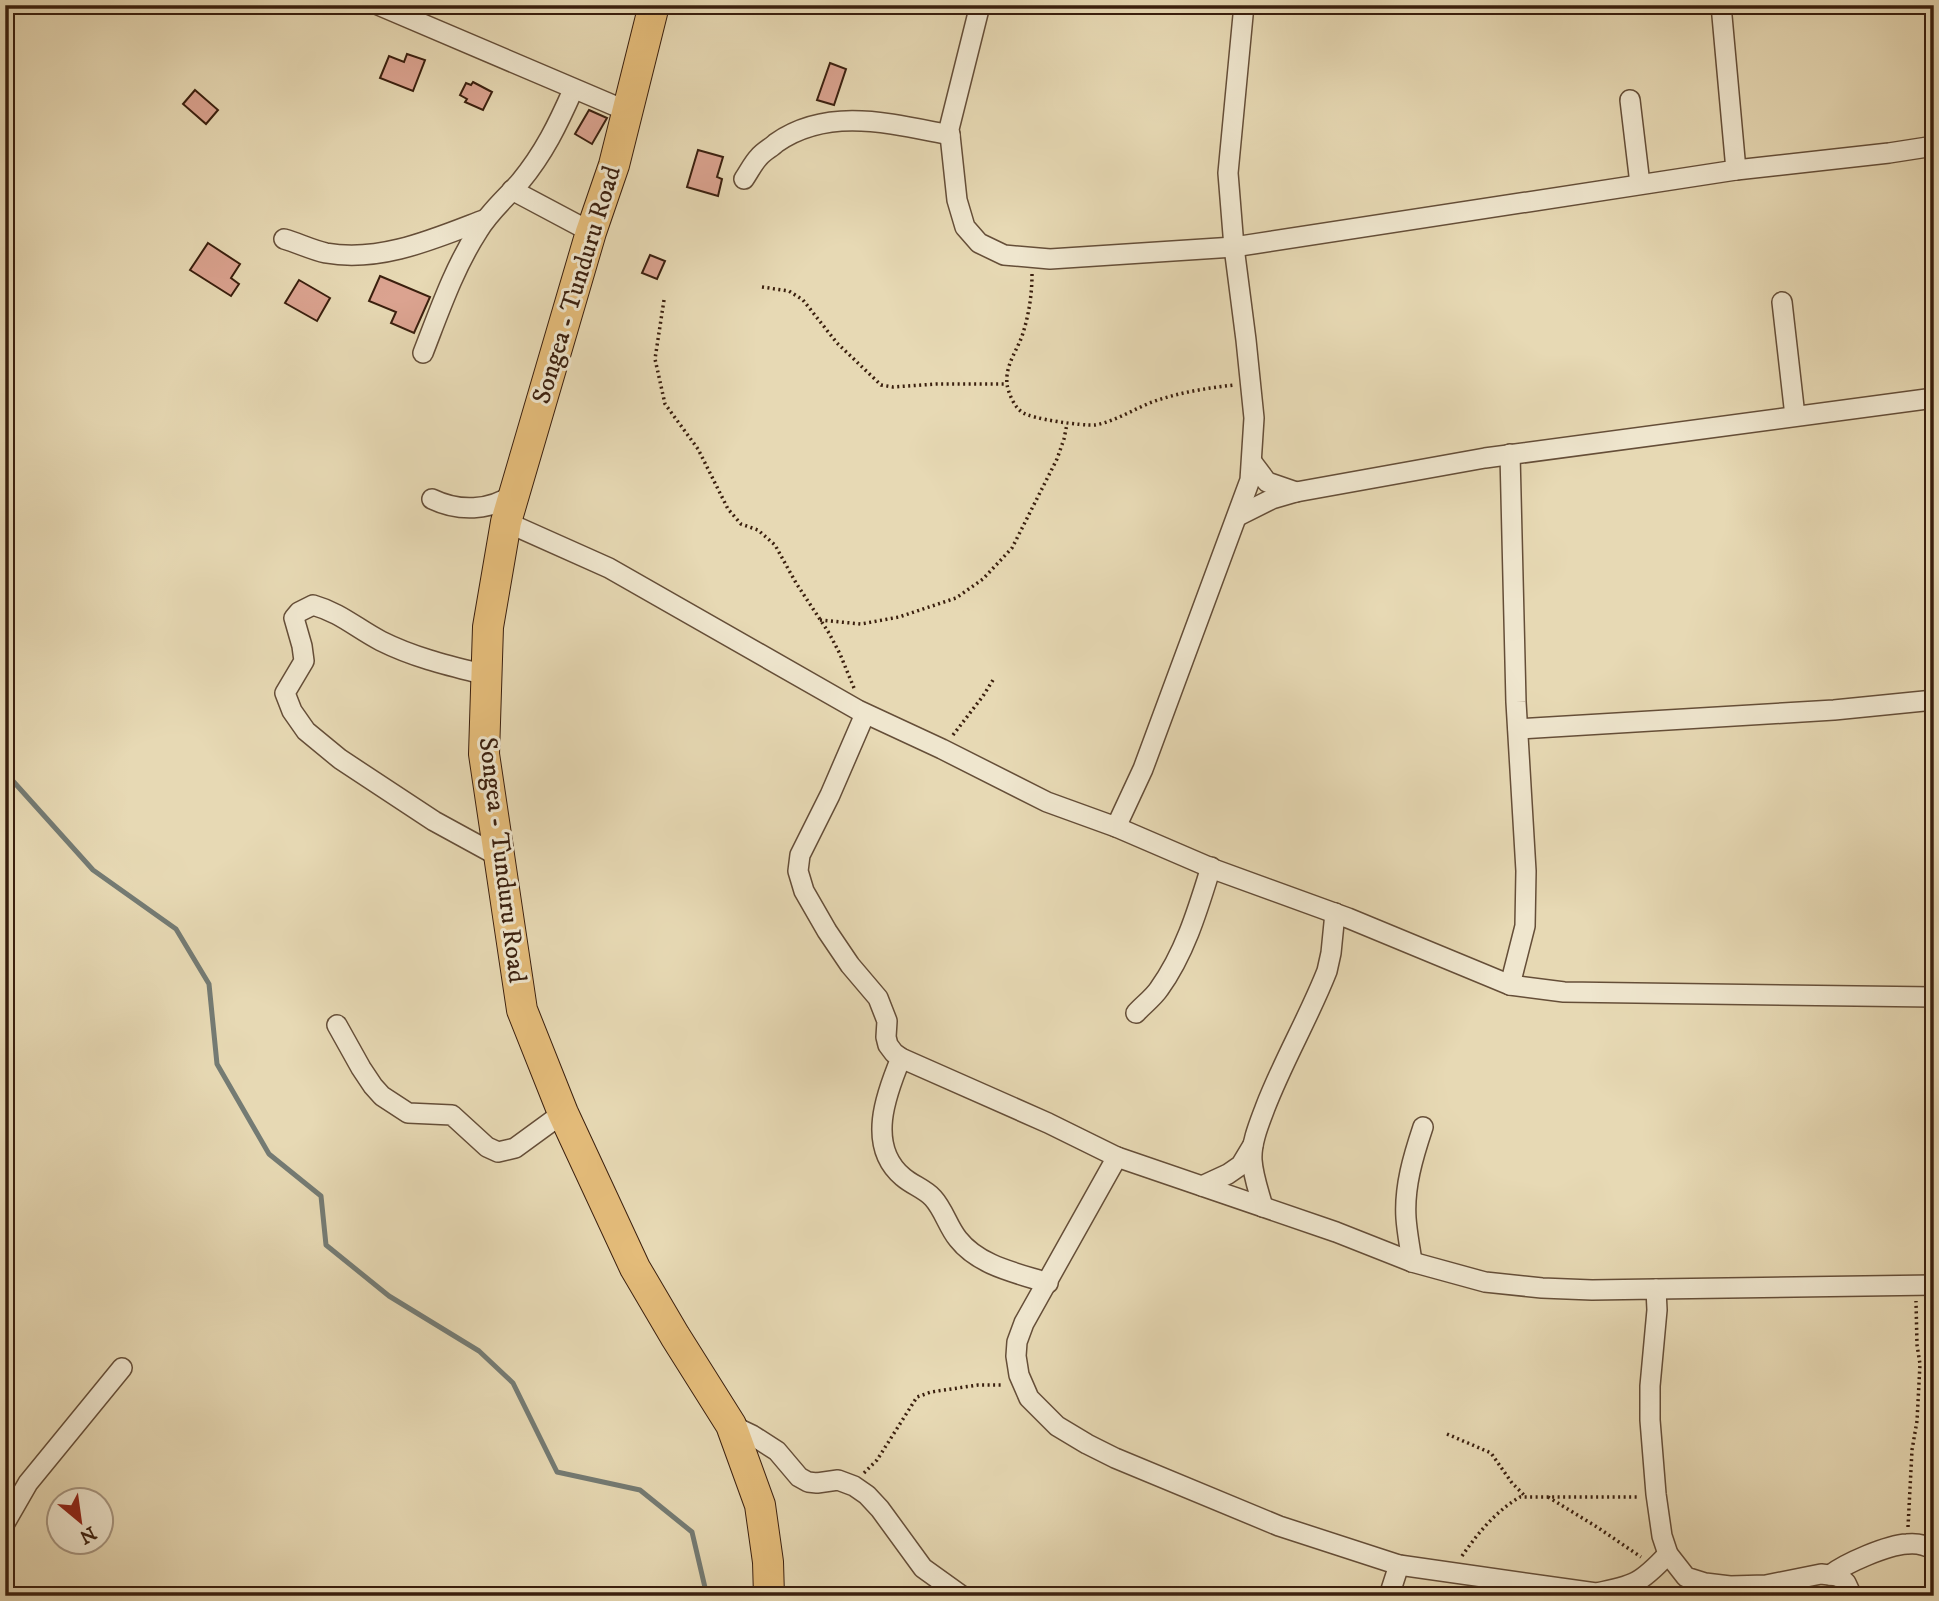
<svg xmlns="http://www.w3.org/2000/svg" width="1939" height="1601" viewBox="0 0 1939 1601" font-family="'IM FELL DW Pica',serif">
  <rect width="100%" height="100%" fill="#e7d9b4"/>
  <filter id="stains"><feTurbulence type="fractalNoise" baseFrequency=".00286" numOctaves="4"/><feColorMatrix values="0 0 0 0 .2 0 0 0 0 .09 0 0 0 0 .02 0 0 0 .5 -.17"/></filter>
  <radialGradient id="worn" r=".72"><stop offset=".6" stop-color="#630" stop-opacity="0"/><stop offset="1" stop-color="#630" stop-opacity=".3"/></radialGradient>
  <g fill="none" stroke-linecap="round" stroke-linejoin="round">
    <path stroke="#747b74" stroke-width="5" d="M5,766L12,780L93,870L176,929L209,984L217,1064L269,1154L321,1196L326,1245L389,1296L479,1351L513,1383L557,1472L640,1490L692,1532L707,1596"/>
  </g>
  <g fill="#dba390" stroke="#3a1f0e" stroke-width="2">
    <path d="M407,54L425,60L413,91L380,78L389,56L404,62Z"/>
    <path d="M830,63L846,69L834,105L817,100Z"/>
    <path d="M473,82L492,92L483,110L465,102L467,99L460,95L466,83L471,85Z"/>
    <path d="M195,90L218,110L206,124L183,104Z"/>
    <path d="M589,110L607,118L592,144L575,134Z"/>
    <path d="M698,150L723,157L717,177L722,179L718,196L687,187Z"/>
    <path d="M208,243L240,264L231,278L239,284L231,296L190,270Z"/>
    <path d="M650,255L665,261L657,279L642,273Z"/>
    <path d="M380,276L430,297L414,333L391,323L396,312L369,301Z"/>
    <path d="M299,280L330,298L317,321L285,303Z"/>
  </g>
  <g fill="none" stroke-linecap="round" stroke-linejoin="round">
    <g stroke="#654e38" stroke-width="22">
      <g id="minor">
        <path d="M378,5L627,111"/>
        <path d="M980,5L949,129L950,135L957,200L965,227L979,243L1004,255L1050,259L1234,247L1736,170L1889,153L1934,146"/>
        <path d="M1721,5L1736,170"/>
        <path d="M1630,100L1640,184"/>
        <path d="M744,179C749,172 753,163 759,157C764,151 771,148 776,143C829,106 892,124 950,135"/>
        <path d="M512,190L591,232"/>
        <path d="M284,239C298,243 312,250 326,253C381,263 436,238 486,219"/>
        <path d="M1782,302L1795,416"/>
        <path d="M423,353C439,312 454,268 478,231C489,212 506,198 520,182C544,153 558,124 573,90"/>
        <path d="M1252,462L1267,482L1296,492"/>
        <path d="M432,499C459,512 489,511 514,494"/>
        <path d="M1238,516L1272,499L1296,492L1485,458L1934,398"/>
        <path d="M506,522L609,568L858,710L942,749L1047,802L1116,827L1216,870L1348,918L1510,985L1564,992L1934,997"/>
        <path d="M486,675C450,666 415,658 381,641C356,628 341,613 313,605L299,612L294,618L302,646L304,661L285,693L292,711L306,731L340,759L434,821L498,856"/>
        <path d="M865,714L830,795L800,855L798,871L804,891L827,931L850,965L878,998L887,1021L886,1037L888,1045L894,1053L901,1058L1048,1123L1117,1157L1336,1232L1412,1262L1485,1282L1542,1288L1592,1290L1656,1289L1657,1310L1650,1386V1420L1656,1494L1662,1536L1668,1554L1686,1577L1705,1583L1730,1586L1766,1585L1821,1574L1838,1576L1846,1583L1852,1596"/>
        <path d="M1518,729L1834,710L1934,700"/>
        <path d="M1116,827L1143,769L1250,480L1254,418L1246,340L1234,247L1228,173L1244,5"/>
        <path d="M1510,985L1525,926L1526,871L1516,702L1510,454"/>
        <path d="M1136,1013C1143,1005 1153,998 1159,989C1185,953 1198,909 1211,867"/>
        <path d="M337,1025L361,1068L373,1086L382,1096L408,1113L452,1115L487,1147L498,1152L515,1148L563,1113"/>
        <path d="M901,1058C886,1094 866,1146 903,1177C912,1185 925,1189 933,1198C944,1210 948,1227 958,1239C979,1266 1017,1273 1048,1283"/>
        <path d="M1117,1157L1024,1323L1017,1342L1016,1356L1019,1375L1029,1398L1057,1426L1087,1444L1115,1458L1279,1526L1399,1565L1596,1593C1634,1586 1641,1583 1668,1554"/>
        <path d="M1202,1186L1228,1174L1241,1165L1253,1145"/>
        <path d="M1263,1207C1259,1192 1253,1176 1252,1160C1251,1143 1259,1124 1265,1108C1283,1061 1309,1017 1327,971L1331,953L1335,913"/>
        <path d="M1412,1262C1410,1247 1407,1233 1406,1218C1404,1187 1413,1157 1423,1127"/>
        <path d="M1656,1289L1934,1285"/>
        <path d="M731,1425L752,1435L777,1451L799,1477L808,1482L817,1483L838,1480L854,1486L867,1495L880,1509L923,1568L962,1596"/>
        <path d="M5,1523L28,1483L122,1368"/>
        <path d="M1830,1575C1846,1563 1887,1545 1907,1544C1916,1543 1926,1545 1934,1550"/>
        <path d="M1389,1596L1399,1565"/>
      </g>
    </g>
    <g stroke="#3a1f0e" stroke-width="32">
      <path id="highway" d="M654,5L614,165L591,232L506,522L488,627L484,754L522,1010L563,1113L635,1268L675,1336L731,1425L760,1505L768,1562L769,1596"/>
    </g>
    <g stroke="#3a1f0e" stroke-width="3.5" stroke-dasharray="2 3.5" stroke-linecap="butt">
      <path d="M1032,274C1032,294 1029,314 1023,333C1018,350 1005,364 1007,384C1008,392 1014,407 1022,412C1030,419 1083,426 1095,425C1117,421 1135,408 1155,401C1181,392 1208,388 1234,385"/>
      <path d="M762,287L789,291L803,300L837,343L881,385L893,387L936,384H1007"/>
      <path d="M664,300L655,359L665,404L698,449L728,509L741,524L758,530L775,545L796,583L829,633L840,654L854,688"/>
      <path d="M820,620L861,624L899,617L956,598L983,579L1012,548L1057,459L1064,439L1067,424"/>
      <path d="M953,735L983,696L993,680"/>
      <path d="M1447,1434L1491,1453L1512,1483L1525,1496"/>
      <path d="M864,1473L877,1460L917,1397L931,1392L978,1385H1004"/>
      <path d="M1548,1497L1597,1527L1641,1557"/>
      <path d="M1908,1527L1912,1450L1917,1421L1920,1364L1917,1345L1916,1301"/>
      <path d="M1462,1556C1478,1533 1496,1511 1520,1497H1639"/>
    </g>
    <use href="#minor" stroke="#efe6ce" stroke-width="19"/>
    <use href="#highway" stroke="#e4bc7a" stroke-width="30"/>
  </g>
  <g text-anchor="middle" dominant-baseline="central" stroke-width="6" stroke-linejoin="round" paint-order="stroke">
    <g font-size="26" fill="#3a1f0e" stroke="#efe6ce">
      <text transform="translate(577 285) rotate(-73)">Songea - Tunduru Road</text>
      <text transform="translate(502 860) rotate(83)">Songea - Tunduru Road</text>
    </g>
  </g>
  <rect width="1939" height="1601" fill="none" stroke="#e7d9b4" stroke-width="28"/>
  <rect x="7" y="7" width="1925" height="1587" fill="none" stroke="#3a1f0e" stroke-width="3.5"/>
  <rect x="14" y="14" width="1911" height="1573" fill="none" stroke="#3a1f0e" stroke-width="2"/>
  <g transform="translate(80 1521) rotate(151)"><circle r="33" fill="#efe6ce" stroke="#a79681" stroke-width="2"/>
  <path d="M0-5L12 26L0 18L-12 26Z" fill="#8f2418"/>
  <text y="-10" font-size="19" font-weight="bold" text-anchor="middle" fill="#3a1f0e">N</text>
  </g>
  <rect width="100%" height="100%" filter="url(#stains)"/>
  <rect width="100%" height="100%" fill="url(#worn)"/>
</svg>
